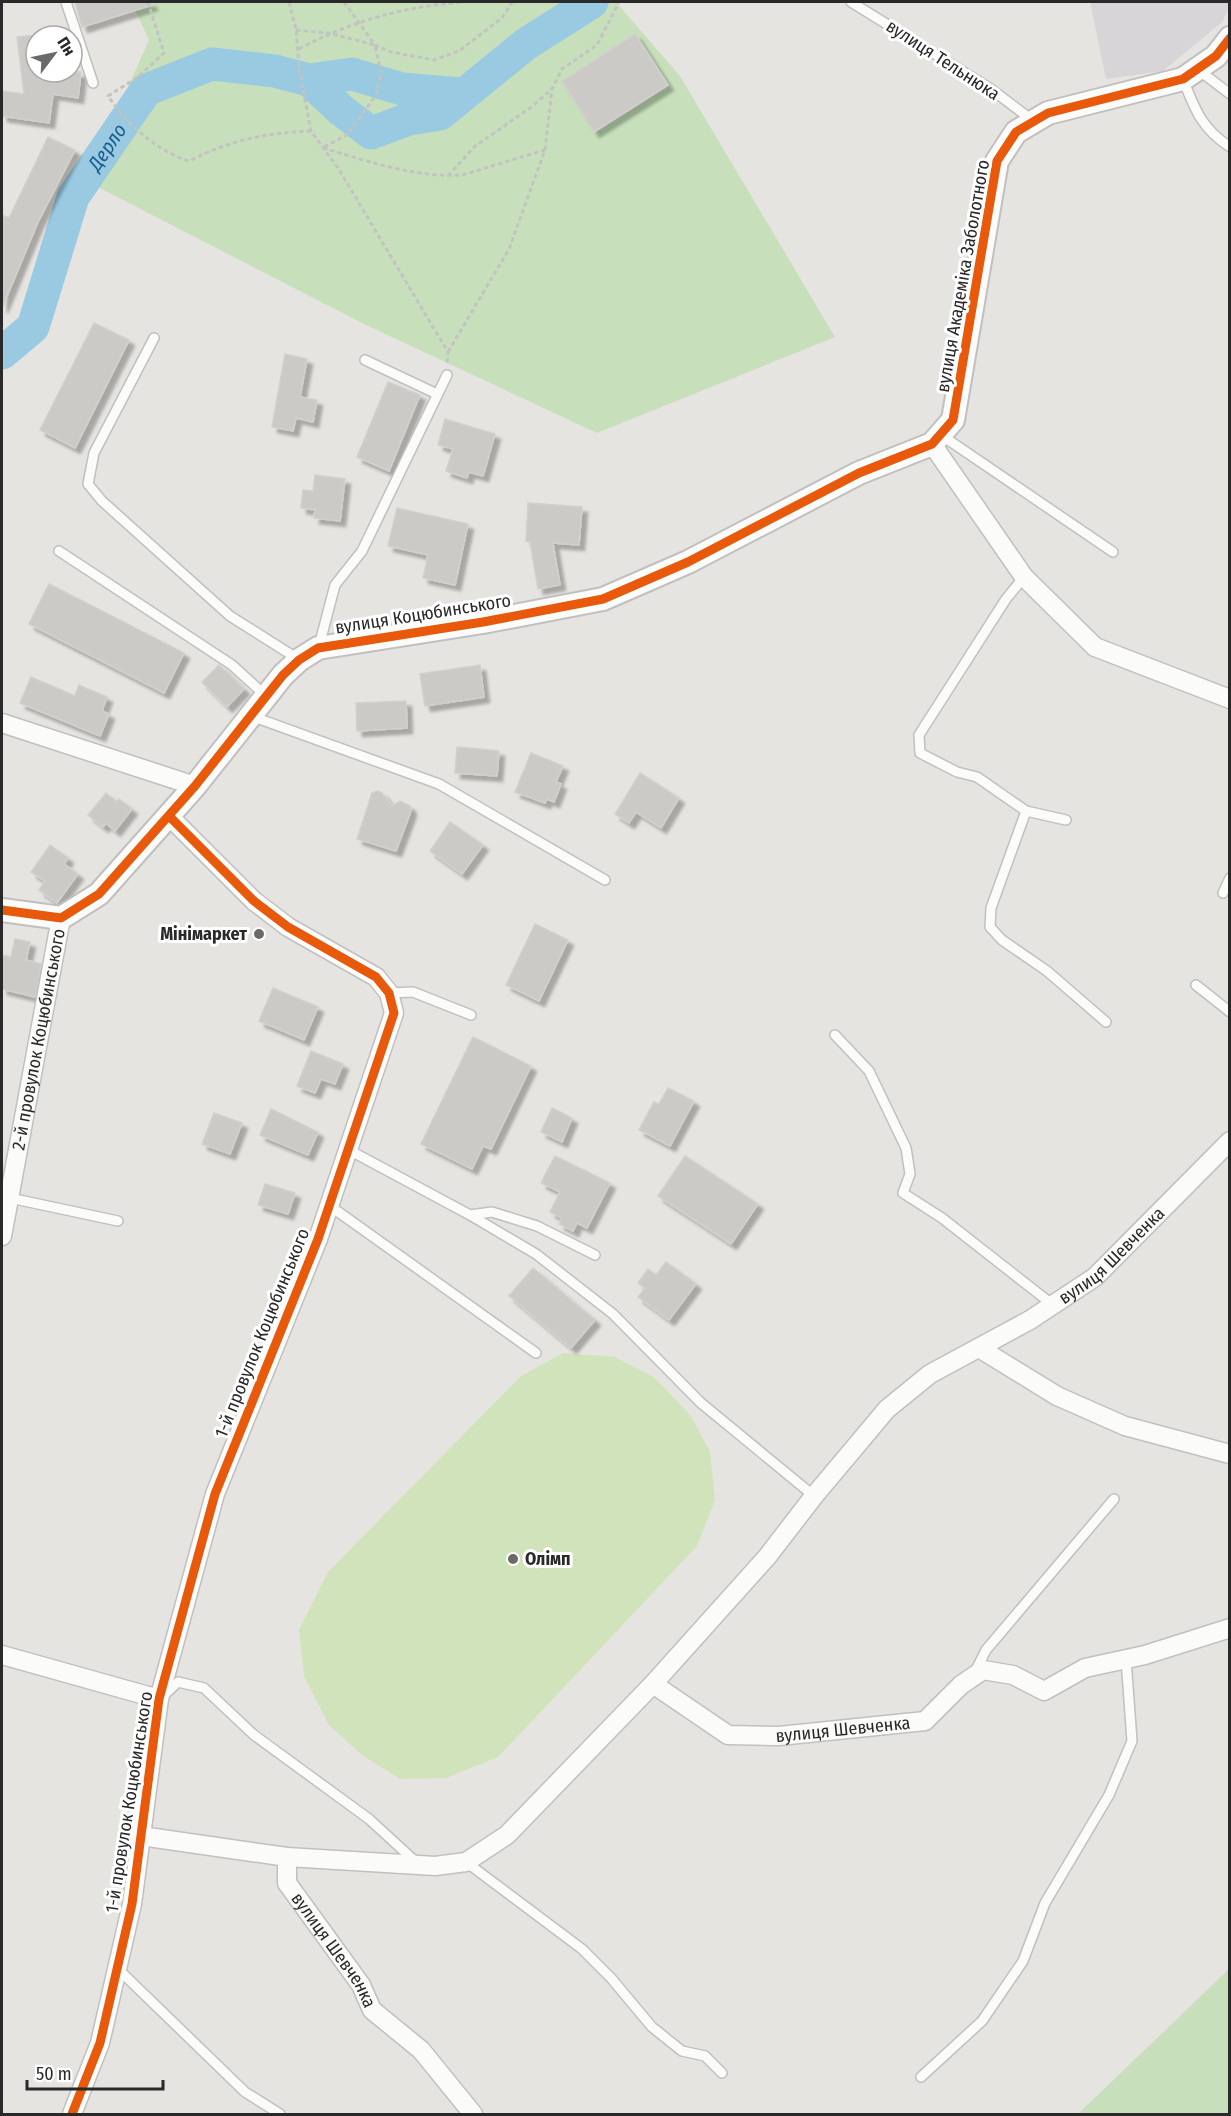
<svg xmlns="http://www.w3.org/2000/svg" width="1231" height="2116" viewBox="0 0 1231 2116" font-family="'Fira Sans Condensed',sans-serif">
  <defs>
    <filter id="shadow"><feDropShadow dx="5.5" dy="5.5" stdDeviation="1.5" flood-color="#0004"/></filter>
  </defs>
  <rect width="100%" height="100%" fill="#e6e4e0"/>
  <path fill="#d7d5d7" d="M1090,2H1229V9L1222,22L1163,71L1106,79Z"/>
  <g fill="#c7e0bb">
    <path d="M131,2H616L680,76L835,337L597,433L366,325L86,181L149,40Z"/>
    <path d="M1229,1969V2114H1078Z"/>
  </g>
  <path fill="#d1e3ba" d="M563,1353L615,1357L655,1378L691,1416L710,1452L715,1500L697,1546L498,1757L446,1778L400,1779L363,1756L329,1725L304,1676L299,1630L328,1572L521,1376Z"/>
  <g fill="none" stroke-linecap="round" stroke-linejoin="round">
    <g stroke="#99cae2" stroke-width="33">
      <path d="M309,80L352,74L402,89L461,94"/>
      <path id="s1" d="M2,353L33,327L73,197L146,90L212,64L275,71L309,80L341,110L371,133L409,119L440,114L526,44L592,2"/>
    </g>
  </g>
  <g fill="#cbcac7" stroke="#d1d0cc" stroke-width="1.5" filter="url(#shadow)">
    <path d="M75,2H151L152,5L82,27Z"/>
    <path d="M635,34L668,85L594,132L562,81Z"/>
    <path d="M36,35V72H81L78,98L53,94L49,123L2,116V91L24,94L17,37Z"/>
    <path d="M48,137L75,150L38,222L2,308V215L9,218Z"/>
    <path d="M94,323L129,340L75,448L40,430Z"/>
    <path d="M285,354L307,359L300,397L317,400L313,422L296,418L293,431L272,427Z"/>
    <path d="M388,382L420,395L389,471L357,457Z"/>
    <path d="M445,419L495,434L483,476L469,472L467,478L446,471L453,449L438,445Z"/>
    <path d="M315,475L345,479L340,521L314,518L315,510L301,508L303,490L313,491Z"/>
    <path d="M528,503L582,507L579,545L553,543L560,585L538,589L530,542L526,541Z"/>
    <path d="M397,508L468,524L455,585L423,578L428,555L388,546Z"/>
    <path d="M49,584L184,653L164,693L29,624Z"/>
    <path d="M219,665L244,689L227,707L202,682Z"/>
    <path d="M480,665L484,697L425,706L420,674Z"/>
    <path d="M31,677L75,696L79,685L107,697L102,711L109,714L100,736L20,703Z"/>
    <path d="M406,701L407,728L357,731L356,703Z"/>
    <path d="M457,747L499,751L497,776L455,773Z"/>
    <path d="M531,753L563,766L556,782L561,784L554,802L547,799L545,803L515,792Z"/>
    <path d="M640,773L679,798L661,828L636,812L629,823L615,814Z"/>
    <path d="M378,791L382,793L392,806L400,801L410,806L411,811L396,851L357,839L372,793Z"/>
    <path d="M106,793L117,802L119,799L132,809L115,831L106,823L103,827L88,815Z"/>
    <path d="M450,822L483,845L462,874L430,851Z"/>
    <path d="M50,845L68,858L64,864L78,874L57,903L39,890L45,881L31,872Z"/>
    <path d="M535,924L568,940L539,1001L506,985Z"/>
    <path d="M15,939L30,942L26,960L41,964L35,997L2,989V955L11,957Z"/>
    <path d="M273,988L318,1007L304,1040L259,1021Z"/>
    <path d="M473,1037L531,1066L491,1149L483,1146L472,1169L421,1144Z"/>
    <path d="M311,1051L343,1064L335,1084L321,1079L315,1093L297,1086Z"/>
    <path d="M668,1088L694,1101L670,1146L639,1130L654,1102L659,1104Z"/>
    <path d="M552,1108L572,1118L562,1142L541,1132Z"/>
    <path d="M271,1109L318,1132L308,1155L260,1135Z"/>
    <path d="M214,1113L242,1123L230,1154L202,1144Z"/>
    <path d="M555,1156L610,1183L587,1228L577,1223L573,1231L559,1224L562,1218L550,1212L560,1192L541,1183Z"/>
    <path d="M685,1156L758,1204L731,1244L658,1196Z"/>
    <path d="M265,1184L295,1193L288,1214L258,1205Z"/>
    <path d="M666,1262L696,1284L669,1320L638,1297L645,1288L638,1283L648,1269L656,1275Z"/>
    <path d="M533,1268L595,1320L571,1348L509,1296Z"/>
  </g>
  <g fill="none" stroke-linecap="round" stroke-linejoin="round">
    <g stroke="#c1c0c1" stroke-width="12">
      <g id="service">
        <path d="M66,2L93,83"/>
        <path d="M851,2L991,89L1032,120"/>
        <path d="M1197,69L1230,94"/>
        <path d="M1183,79C1195,110 1202,129 1230,147"/>
        <path d="M154,338L94,453L88,484L102,501L230,616L298,659"/>
        <path d="M365,360L437,394"/>
        <path d="M941,435L1113,552"/>
        <path d="M59,551L232,665L266,696"/>
        <path d="M1024,577L1006,599L919,735L920,753L957,772L977,777L1026,811L1066,820"/>
        <path d="M319,646L335,585L362,551L447,375"/>
        <path d="M251,716L439,784L605,880"/>
        <path d="M1026,811L991,908L990,927L1002,940L1047,971L1106,1022"/>
        <path d="M1223,893L1230,878"/>
        <path d="M1196,985L1230,1012"/>
        <path d="M389,993L413,992L471,1015"/>
        <path d="M835,1035L869,1071L906,1148L910,1174L903,1193L942,1218L1053,1305"/>
        <path d="M349,1150L470,1215L536,1254L613,1314L701,1403L814,1496"/>
        <path d="M10,1198L118,1221"/>
        <path d="M330,1206L536,1353"/>
        <path d="M470,1215L492,1212L537,1226L595,1255"/>
        <path d="M975,1672L986,1650L1114,1499"/>
        <path d="M163,1696L178,1682L204,1688L254,1735L369,1819L417,1863"/>
        <path d="M466,1862L582,1949L611,1978L652,2027L682,2051L705,2056L722,2073"/>
        <path d="M117,1968L245,2092L280,2114"/>
        <path d="M921,2077L982,2021L1023,1961L1045,1903L1109,1795L1132,1741L1126,1659"/>
      </g>
    </g>
    <g stroke="#c1c0c1" stroke-width="21">
      <g id="minor">
        <path d="M932,444L1024,577L1095,647L1230,699"/>
        <path d="M2,723L195,786"/>
        <path id="s2" d="M2,1236L61,918"/>
        <path d="M979,1348L1057,1396L1125,1426L1230,1454"/>
        <path d="M2,1655L159,1699"/>
        <path id="s3" d="M653,1684L728,1735L779,1736L925,1721L961,1685L983,1670L1013,1675L1044,1691L1085,1668L1145,1655L1230,1628"/>
        <path id="s4" d="M141,1836L287,1857L435,1866L466,1862L507,1835L653,1684L767,1557L814,1496L887,1409L930,1374L1030,1320L1095,1277L1230,1141"/>
        <path id="s5" d="M287,1857V1883L361,1985L372,2010L421,2050L473,2114"/>
        <path d="M72,2114L100,2043L132,1904L159,1699L215,1494L318,1239L394,1013L389,993L376,977L288,927L254,901L169,816"/>
      </g>
    </g>
    <g stroke="#c1c0c1" stroke-width="26">
      <path id="tertiary" d="M2,910L61,918L99,894L195,786L283,675L299,660L318,648L483,622L603,599L688,562L859,473L932,444L953,420L997,161L1016,132L1048,113L1183,79L1216,56L1230,38"/>
    </g>
    <g stroke="#c3c3c2" stroke-width="3" stroke-dasharray="4.5 3" stroke-linecap="butt">
      <path d="M148,2L164,53L138,77L108,96C127,124 157,151 189,161C230,140 265,133 311,131"/>
      <path d="M289,2L296,29L299,68L311,131L338,168L448,352L447,364"/>
      <path d="M344,2L375,45L391,52L434,60L459,51L502,18L512,2"/>
      <path d="M296,30L328,33L375,45L381,73L376,95L347,135L324,147"/>
      <path d="M299,49C351,21 406,6 465,2"/>
      <path d="M323,148C367,161 416,178 462,175L545,150"/>
      <path d="M448,176L474,147L530,108L552,89"/>
      <path d="M448,352L509,249L545,150L552,89L562,69L597,45L619,2"/>
    </g>
    <use href="#service" stroke="#fbfbfa" stroke-width="9"/>
    <use href="#minor" stroke="#fbfbfa" stroke-width="18"/>
    <use href="#tertiary" stroke="#fbfbfa" stroke-width="22"/>
    <g stroke="#fff" stroke-width="13">
      <g id="cycleway">
        <path d="M2,910L61,918L99,894L195,786L283,675L299,660L318,648L483,622L603,599L688,562L859,473L932,444L953,420L997,161L1016,132L1048,113L1183,79L1216,56L1230,38"/>
        <path d="M72,2114L100,2043L132,1904L159,1699L215,1494L318,1239L394,1013L389,993L376,977L288,927L254,901L169,816"/>
      </g>
    </g>
    <use href="#cycleway" stroke="#e8590c" stroke-width="9"/>
  </g>
  <g fill="#6b6a69" stroke="#fff" stroke-width="2">
    <circle cx="259" cy="934" r="6"/>
    <circle cx="513" cy="1559" r="6"/>
  </g>
  <g text-anchor="middle" dominant-baseline="central" stroke-width="6" stroke-linejoin="round" paint-order="stroke">
    <g font-size="18" fill="#292929" stroke="#fff">
      <text transform="translate(943 60) rotate(33)">вулиця Тельнюка</text>
      <text transform="translate(963 276) rotate(-80)">вулиця Академіка Заболотного</text>
      <text transform="translate(423 614) rotate(-9)">вулиця Коцюбинського</text>
      <text stroke="none"><textPath href="#s2" startOffset="200">2-й провулок Коцюбинського</textPath></text>
      <text stroke="none"><textPath href="#s4" startOffset="1221">вулиця Шевченка</textPath></text>
      <text transform="translate(262 1333) rotate(-68)">1-й провулок Коцюбинського</text>
      <text stroke="none"><textPath href="#s3" startOffset="206">вулиця Шевченка</textPath></text>
      <text transform="translate(129 1802) rotate(-81)">1-й провулок Коцюбинського</text>
      <text stroke="none"><textPath href="#s5" startOffset="108">вулиця Шевченка</textPath></text>
    </g>
    <g font-size="18" font-weight="bold" fill="#292929" stroke="#fff" text-anchor="end">
      <text x="247" y="934">Мінімаркет</text>
      <text x="525" y="1559" text-anchor="start">Олімп</text>
    </g>
    <g font-size="20" font-style="italic" fill="#195d8e" stroke="#fff">
      <text stroke="none"><textPath href="#s1" startOffset="237">Дерло</textPath></text>
    </g>
  </g>
  <rect width="1231" height="2116" fill="none" stroke="#292929" stroke-width="6"/>
  <g transform="translate(54 54) rotate(58)"><circle r="28" fill="#ffffff" stroke="#a9a9a9" stroke-width="1.5"/>
  <path d="M0-4.5L10 22L0 15L-10 22Z" fill="#6b6a69"/>
  <text y="-9" font-size="16" font-weight="bold" text-anchor="middle" fill="#292929">Пн</text>
  </g>
  <path d="M27 2080v9h136v-9" fill="none" stroke="#292929" stroke-width="3"/>
  <text x="36" y="2080" font-size="18" fill="#292929" stroke="#ffffff" stroke-width="4.5" paint-order="stroke">50 m</text>
</svg>
